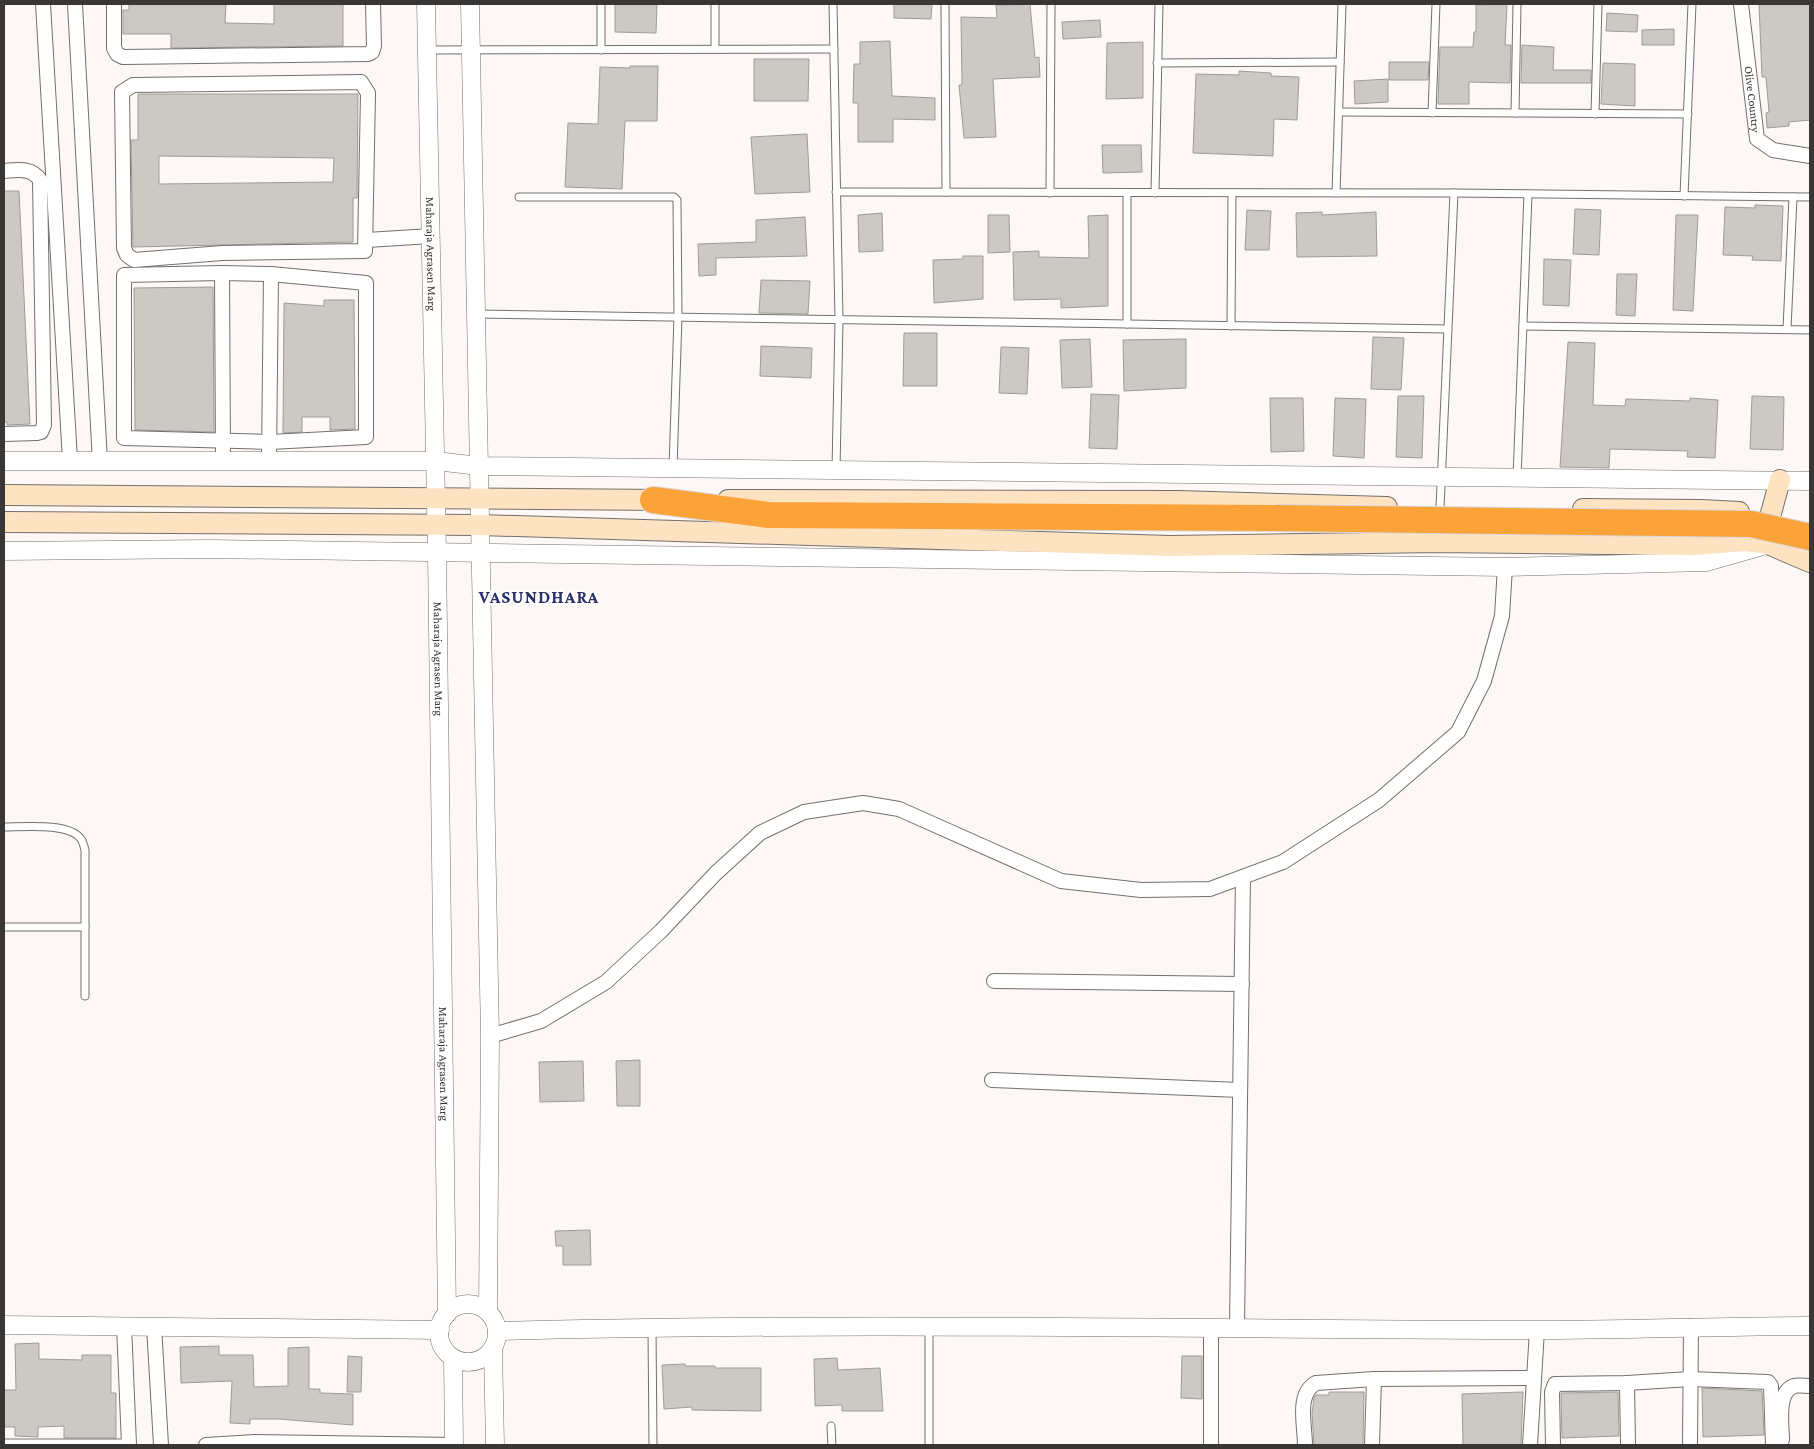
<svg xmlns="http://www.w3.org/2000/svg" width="1814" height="1449" viewBox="0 0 1814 1449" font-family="'Crimson Pro',serif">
  <rect width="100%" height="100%" fill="#fdf8f5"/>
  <g fill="#ccc8c4" stroke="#9f9c98" fill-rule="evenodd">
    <path d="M129,4H226L225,23L274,24V4H343V46L171,48V34H123V10H129Z"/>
    <path d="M615,4H657L656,33L615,32Z"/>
    <path d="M894,4H932L931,19L894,18Z"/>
    <path d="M1030,4L1035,58L1039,57L1040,77L993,79L996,137L964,138L959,85H962L961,17L997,18L996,5Z"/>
    <path d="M1507,4L1505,45H1511L1510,83L1469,82V104H1438L1440,47H1473L1474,32H1476V5Z"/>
    <path d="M1759,4H1810V120L1789,122V126L1767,128L1766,113L1769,112L1766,77H1762Z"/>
    <path d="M1607,13L1638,15L1637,32L1606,31Z"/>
    <path d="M1100,20L1101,37L1063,39L1062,22Z"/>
    <path d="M1674,29V45H1642V30Z"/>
    <path d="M890,41L892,96L935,98V120L893,119V142H858V103H853L854,64H860V42Z"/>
    <path d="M1143,42V98L1106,99L1107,43Z"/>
    <path d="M1522,45L1554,47L1553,70H1591V83H1521Z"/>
    <path d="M754,59H809L808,101H754Z"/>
    <path d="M1389,62H1429L1428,80H1389Z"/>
    <path d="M1603,63L1635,64V106L1601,104Z"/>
    <path d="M630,66H658L657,121H625L622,189L565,187L568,123L598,124L600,67L630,68Z"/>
    <path d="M1239,71L1271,73V76L1299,77L1297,120L1274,119L1273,156L1193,153L1196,74L1239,75Z"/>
    <path d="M1388,79V102L1355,104L1354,81Z"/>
    <path d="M138,94H358L357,198H353V242L133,247L131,140H138ZM159,156L334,158L333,182L159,184Z"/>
    <path d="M807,134L810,192L755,194L751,137Z"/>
    <path d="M1102,145H1141L1142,172L1103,173Z"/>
    <path d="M4,191H19L30,424L7,425V422H4Z"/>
    <path d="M1755,205L1783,206L1781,261L1752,260L1753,256L1723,255L1725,207L1755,208Z"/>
    <path d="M1575,209L1601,210L1599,255L1573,254Z"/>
    <path d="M1247,210L1271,211L1269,250H1245Z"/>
    <path d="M1322,212V215L1376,212L1377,256L1297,257L1296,213Z"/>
    <path d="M882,213L883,251L859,252L858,215Z"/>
    <path d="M988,215H1009L1010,252L988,253Z"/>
    <path d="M1108,215V306L1061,308V299L1014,300L1013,252L1039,251V257L1089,258L1088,216Z"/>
    <path d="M1676,215H1698L1693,311L1673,310Z"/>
    <path d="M805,217L807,256L716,258V275L699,276L698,244L756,242V220Z"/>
    <path d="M963,256H983V299L934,303L933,260L963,259Z"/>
    <path d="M1544,259L1571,260L1569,306L1543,305Z"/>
    <path d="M1617,274H1637L1635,316L1616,315Z"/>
    <path d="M761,280L810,281L808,314L759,313Z"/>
    <path d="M213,287L214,432L135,430L134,288Z"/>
    <path d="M324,300H354L355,429L330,430V417H302V432L283,433L284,303L324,306Z"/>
    <path d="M904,333H937V386H903Z"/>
    <path d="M1373,337L1404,338L1401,390L1371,389Z"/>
    <path d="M1090,339L1092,387L1062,388L1060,340Z"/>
    <path d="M1186,339V388L1124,391L1123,340Z"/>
    <path d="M1568,342L1595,343L1593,405L1625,406L1626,399L1690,401V398L1718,400L1715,458L1687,457L1688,451L1610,449L1609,468L1560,467Z"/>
    <path d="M761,346L812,348L811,378L760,376Z"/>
    <path d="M1001,347L1029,348L1027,394L999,393Z"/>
    <path d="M1091,394L1119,395L1117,449L1089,448Z"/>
    <path d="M1398,396H1424L1422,458L1396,457Z"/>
    <path d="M1752,396L1784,397L1783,450L1750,449Z"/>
    <path d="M1270,398H1303L1304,451L1271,452Z"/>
    <path d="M1335,398L1366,399L1364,458L1333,456Z"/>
    <path d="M640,1060V1106H617L616,1061Z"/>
    <path d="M583,1061L584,1101L540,1102L539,1062Z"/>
    <path d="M590,1230L591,1265H563V1246H556L555,1231Z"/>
    <path d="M39,1343V1359L82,1360V1355H111V1393H116V1438H64V1426L38,1427V1437L15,1436V1427H4V1390H16L15,1344Z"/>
    <path d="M219,1346V1355H253L254,1387L288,1386V1348L309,1347V1389H320V1393L353,1394V1425L278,1419H250V1424L230,1423L232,1381L181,1383L180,1347Z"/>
    <path d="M348,1356L362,1357L361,1392H347Z"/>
    <path d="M1182,1356H1202V1399L1181,1398Z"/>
    <path d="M837,1358L838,1370L880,1368L883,1411H842V1405L815,1406L814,1359Z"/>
    <path d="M685,1364V1366H715V1368H761V1411L692,1410V1407L664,1409L662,1365Z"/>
    <path d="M1702,1388L1762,1391L1764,1435L1703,1437Z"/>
    <path d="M1329,1392H1364L1363,1445H1314L1312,1413L1314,1398L1316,1395H1329Z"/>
    <path d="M1523,1392L1521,1445H1463L1462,1394Z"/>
    <path d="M1618,1392L1619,1436L1562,1438L1561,1393Z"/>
  </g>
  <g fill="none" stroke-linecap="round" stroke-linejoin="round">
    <g stroke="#73706c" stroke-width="9">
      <g id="service">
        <path d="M601,4V50"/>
        <path d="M715,4V49"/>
        <path d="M833,4L839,320L836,470"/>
        <path d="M945,4L946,192"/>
        <path d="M428,50L834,49"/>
        <path d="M1157,63L1340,62"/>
        <path d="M1339,112L1688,114"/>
        <path d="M1432,113L1436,4"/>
        <path d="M1515,113L1517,4"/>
        <path d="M1595,114L1598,4"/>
        <path d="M836,192L1454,193L1810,197"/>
        <path d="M1050,193L1051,4"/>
        <path d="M1155,193L1159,4"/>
        <path d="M1336,193L1342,4"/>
        <path d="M1684,196L1692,4"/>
        <path d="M519,197H674L677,200L678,317L673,468"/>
        <path d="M477,314L1448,329"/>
        <path d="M1127,324V193"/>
        <path d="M1231,326L1232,193"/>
        <path d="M1523,326L1810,330"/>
        <path d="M1787,329L1793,197"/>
        <path d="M1517,478L1528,194"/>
        <path d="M1440,508L1454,193"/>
        <path d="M4,827C22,827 69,822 81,839C83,842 84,846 85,850V996"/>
        <path d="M4,927H85"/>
        <path d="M652,1328L653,1445"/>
        <path d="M831,1426L832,1445"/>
        <path d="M4,1443H129"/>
        <path d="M929,1445V1328"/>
      </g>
    </g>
    <g stroke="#73706c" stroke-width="16">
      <g id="minor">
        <path d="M43,4L70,460"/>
        <path d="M75,4L100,462"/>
        <path d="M114,4V48L117,54L123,57L368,54L372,52L374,46L373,4"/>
        <path id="s1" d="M1741,4L1757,139L1773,150L1810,156"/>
        <path d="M361,82L368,93L365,251L222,253L134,260L127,255L124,248L122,92L133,85Z"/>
        <path d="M4,171C18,170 31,167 40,180L44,425L41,432L37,433L4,434"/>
        <path d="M367,240L431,236"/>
        <path d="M222,273L271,274L366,283V437L270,442L124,438V275Z"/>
        <path d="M222,273L223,459"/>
        <path d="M269,460L271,274"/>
        <path d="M994,981L1242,984"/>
        <path d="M490,1036L541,1021L606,982L661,931L716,873L760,833L804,812L863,803L899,809L1061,881L1141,890L1210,889L1283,862L1379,800L1458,732L1484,681L1502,616L1505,567"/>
        <path d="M992,1080L1240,1090"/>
        <path d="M124,1325L129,1445"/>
        <path d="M154,1326L161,1445"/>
        <path d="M1211,1327V1445"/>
        <path d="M1237,1327L1243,877"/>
        <path d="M1627,1383L1628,1445"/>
        <path d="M1782,1440C1782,1426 1776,1392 1794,1386C1798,1385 1806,1386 1810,1386"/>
        <path d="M206,1445L255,1442L454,1445"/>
        <path d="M1305,1445C1305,1425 1296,1394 1316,1383L1374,1379L1534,1378"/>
        <path d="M1372,1445L1374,1379"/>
        <path d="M1530,1445L1537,1330"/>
        <path d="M1553,1445L1552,1392L1555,1384L1627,1383L1690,1379L1768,1382L1771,1386L1773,1445"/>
        <path d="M1690,1445L1691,1326"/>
      </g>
    </g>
    <g stroke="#73706c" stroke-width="19">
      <g id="tertiary">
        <path id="s2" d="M426,4L437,553L447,1314"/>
        <path d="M470,4L490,1036L488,1312"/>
        <path d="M4,461H436L479,466L1810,481"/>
        <path d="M4,551L211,549L1505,567L1706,562L1766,545"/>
        <circle cx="468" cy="1333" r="29"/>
        <path d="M4,1325L440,1330"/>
        <path d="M497,1331C842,1322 1188,1329 1533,1330C1625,1330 1718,1326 1810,1326"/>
        <path d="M493,1349L495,1445"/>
        <path d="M453,1358L454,1445"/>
      </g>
    </g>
    <g stroke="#73706c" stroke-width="22">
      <g id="secondary">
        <path d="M4,495L667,500"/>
        <path d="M728,500L1178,501L1387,507"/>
        <path d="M1583,509L1701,510L1739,512"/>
        <path d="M1770,517L1780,480"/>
        <path d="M4,522L480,525L1170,546L1438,542L1693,545L1746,541L1768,544L1810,562"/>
      </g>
    </g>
    <g stroke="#d7d7d7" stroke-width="28">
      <path id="motorway" d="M653,500L768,515L1275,518"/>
    </g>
    <use href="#service" stroke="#fff" stroke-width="7"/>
    <use href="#minor" stroke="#fff" stroke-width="14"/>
    <use href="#tertiary" stroke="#fff" stroke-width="18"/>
    <use href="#secondary" stroke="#fee3c3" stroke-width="20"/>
    <use href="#motorway" stroke="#fba238" stroke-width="26"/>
    <g stroke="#d7d7d7" stroke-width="28" stroke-linecap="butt">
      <path id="motorway-bridge" d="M1275,518L1751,524L1810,537"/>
    </g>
    <use href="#motorway-bridge" stroke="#fba238" stroke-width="26"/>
  </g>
  <g text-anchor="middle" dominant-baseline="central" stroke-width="4" stroke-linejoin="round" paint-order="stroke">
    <g font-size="12" fill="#393736" stroke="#fff">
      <text stroke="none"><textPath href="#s1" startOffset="96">Olive Country</textPath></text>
      <text stroke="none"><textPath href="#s2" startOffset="250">Maharaja Agrasen Marg</textPath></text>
      <text stroke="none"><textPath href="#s2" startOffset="655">Maharaja Agrasen Marg</textPath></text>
      <text stroke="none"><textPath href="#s2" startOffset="1060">Maharaja Agrasen Marg</textPath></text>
    </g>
    <g font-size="18" font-weight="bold" letter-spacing="1" fill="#2a3069" stroke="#fff">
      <text x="539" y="597">VASUNDHARA</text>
    </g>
  </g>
  <rect width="1814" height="1449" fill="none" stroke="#393736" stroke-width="10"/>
</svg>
